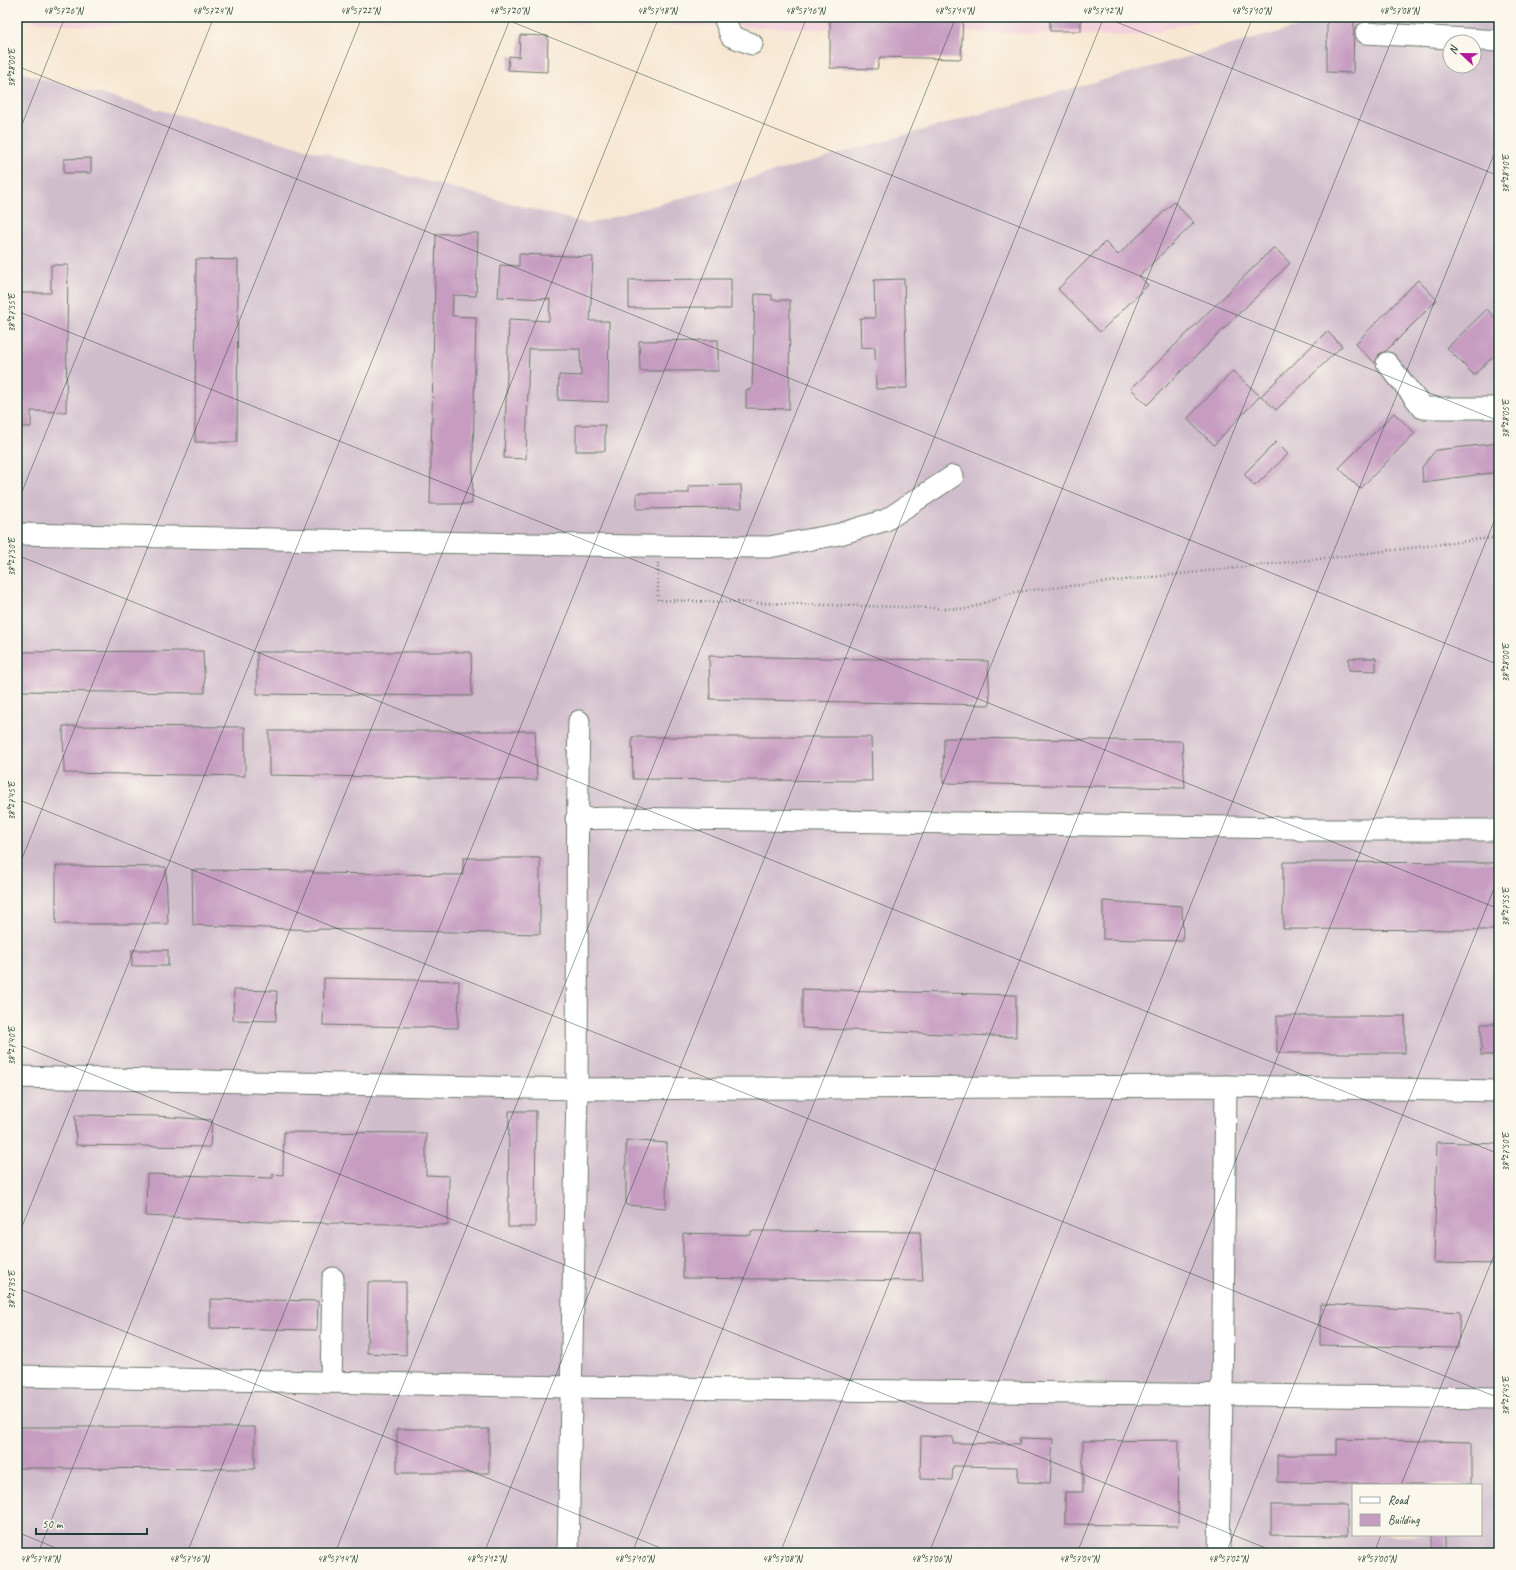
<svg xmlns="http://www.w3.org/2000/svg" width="1516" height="1570" viewBox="0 0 1516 1570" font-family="Caveat,sans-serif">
  <rect width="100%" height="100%" fill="#fbf7ec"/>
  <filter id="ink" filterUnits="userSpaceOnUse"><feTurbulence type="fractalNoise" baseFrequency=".025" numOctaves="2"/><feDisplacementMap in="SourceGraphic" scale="8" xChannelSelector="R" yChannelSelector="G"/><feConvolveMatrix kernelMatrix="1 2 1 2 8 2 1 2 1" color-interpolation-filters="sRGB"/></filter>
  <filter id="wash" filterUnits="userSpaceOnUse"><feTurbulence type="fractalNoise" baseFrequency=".012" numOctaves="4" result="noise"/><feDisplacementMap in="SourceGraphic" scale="16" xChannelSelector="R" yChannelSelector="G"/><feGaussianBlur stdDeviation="0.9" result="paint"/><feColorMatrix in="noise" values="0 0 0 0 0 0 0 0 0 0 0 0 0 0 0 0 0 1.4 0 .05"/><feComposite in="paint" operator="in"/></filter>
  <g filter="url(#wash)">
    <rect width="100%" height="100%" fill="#f7e7d2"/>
    <g fill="#f4cfdc">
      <path d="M17,17H196L90,27L17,19Z"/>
      <path d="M323,17H1214L1136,36Z"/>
    </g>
    <path fill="#d0bdcc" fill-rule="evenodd" d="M1334,17H1499V1553H17V72L588,224L1088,84ZM1450,42H1474V66H1450ZM1353,1485H1481V1535H1353Z"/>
    <g id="blocks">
      <g fill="#c69cc1">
        <path d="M830,17H963L961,59L880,57L877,69L830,68Z"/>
        <rect x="1050" y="17" width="31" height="14"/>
        <path d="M1327,17H1354L1353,73L1327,72Z"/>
        <path d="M520,35L548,36L547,72L508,70L509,56L519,57Z"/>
        <path d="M91,158V173H64V159Z"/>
        <path d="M1174,202L1194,223L1139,276L1148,285L1100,332L1058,289L1105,242L1118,255Z"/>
        <path d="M478,233L476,296L453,295L452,316L476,317L472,504H430L436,234Z"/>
        <path d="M1274,247L1290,263L1147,405L1131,389Z"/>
        <path d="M519,254L593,257L590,321H609L608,402L558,400L559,375L581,376L580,349H529L526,459L504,458L509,319L549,321L550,299L498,297L500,265L519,266Z"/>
        <path d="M196,259L238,260L237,442H195Z"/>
        <path d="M51,265H68L66,412L31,411V427H17V293H51Z"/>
        <path d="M706,279H731V309H706V307L629,308V280Z"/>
        <path d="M904,279L907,388L876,389L875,347L861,348L860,318H875L874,280Z"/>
        <path d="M1418,280L1437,300L1386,351L1379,354L1375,363L1355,344Z"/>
        <path d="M755,294L772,295V300H790L789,409L746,408V390L752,389Z"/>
        <path d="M1487,309L1499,322V351L1474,375L1447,348Z"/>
        <path d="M1327,331L1342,346L1276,410L1261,396Z"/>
        <path d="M718,340V371H640L639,341Z"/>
        <path d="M1233,371L1260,396L1214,445L1187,419Z"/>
        <path d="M1394,413L1415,433L1360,489L1339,468Z"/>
        <rect x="576" y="425" width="29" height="26"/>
        <path d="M1276,442L1288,454L1255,486L1244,474Z"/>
        <path d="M1499,443V472L1423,482L1422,467L1436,450Z"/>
        <path d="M741,485L742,508L637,509V493H689V486Z"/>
        <path d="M203,651L205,693L17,691V652Z"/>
        <path d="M257,652H471L472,696L257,694Z"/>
        <path d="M709,656L988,661L990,705L710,699Z"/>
        <path d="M1349,658H1376V671L1349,670Z"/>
        <path d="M63,726L245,727V776L64,773Z"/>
        <path d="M269,731H535L537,780L269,775Z"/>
        <path d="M632,737H871L872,781L633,779Z"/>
        <path d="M944,738L1182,741L1185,788L943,783Z"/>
        <path d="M463,858H540V934L316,929V930L193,925L192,870L313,871V873L463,875Z"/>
        <path d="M1283,862L1499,863V930L1283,929Z"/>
        <path d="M56,866L166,867L168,924H56Z"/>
        <path d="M1103,901L1182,906L1183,941L1103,939Z"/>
        <rect x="132" y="950" width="36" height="16"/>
        <path d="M324,978L459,981L458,1028L323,1025Z"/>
        <path d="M802,989L1016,995V1037L802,1028Z"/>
        <path d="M234,990L277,991L276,1021L233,1020Z"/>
        <rect x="1277" y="1016" width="128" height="37"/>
        <rect x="1481" y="1024" width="18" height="31"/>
        <path d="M509,1111H536L535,1227H508Z"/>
        <path d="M75,1115L156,1116L212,1120L210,1147L76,1145Z"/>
        <path d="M284,1132L426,1133V1175L449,1176L448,1225L272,1222L146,1216L147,1174L273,1178V1174L283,1175Z"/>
        <path d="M626,1140L667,1143L666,1208L626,1205Z"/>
        <path d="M1437,1142L1499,1144V1264L1434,1263Z"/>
        <path d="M751,1231L920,1232L923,1281L683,1278V1233L751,1235Z"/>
        <path d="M368,1282H406V1355L367,1353Z"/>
        <path d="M210,1299L318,1301L317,1330L210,1328Z"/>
        <path d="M1320,1304L1460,1312L1458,1348L1320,1345Z"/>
        <path d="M17,1427H255V1469L17,1468Z"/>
        <rect x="397" y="1429" width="92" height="44"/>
        <path d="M921,1436L953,1437V1443L1019,1444L1020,1438L1053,1439L1050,1483L1018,1482V1467L953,1466L952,1480L920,1479Z"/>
        <path d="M1337,1439L1471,1442V1485H1358V1483L1277,1482V1455H1337Z"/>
        <path d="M1179,1440L1178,1526L1065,1524V1492H1083V1441Z"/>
        <path d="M1271,1505H1347V1536L1271,1535Z"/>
        <path d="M1432,1535H1445V1553L1432,1552Z"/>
      </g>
    </g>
  </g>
  <g filter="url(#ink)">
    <use href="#blocks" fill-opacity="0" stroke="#6b786b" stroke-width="1"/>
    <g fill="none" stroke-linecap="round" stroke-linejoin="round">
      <g stroke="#6b786b" stroke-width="23">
        <g id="minor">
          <path d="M724,17L731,36L752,44"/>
          <path d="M1366,33L1499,41"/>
          <path d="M1387,363L1423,408H1499"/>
          <path d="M17,534L635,546L769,547L840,534L886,520L953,476"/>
          <path d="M576,819L612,818L1295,828L1301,830H1499"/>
          <path d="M17,1077L577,1089L1226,1086L1499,1091"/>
          <path d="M17,1376L570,1387L1499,1398"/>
          <path d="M331,1382L333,1278"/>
          <path d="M568,1553C570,1398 575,1244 577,1089C578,967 576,844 579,721"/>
          <path d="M1219,1553L1222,1394L1226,1086"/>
        </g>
      </g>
      <path stroke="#6b786b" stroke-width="2.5" stroke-dasharray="1 3" stroke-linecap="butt" d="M658,563V600L967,609L1015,592L1345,556L1499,537"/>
      <use href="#minor" stroke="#fff" stroke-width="21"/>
    </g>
  </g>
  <path fill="none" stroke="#1f3d34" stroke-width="1" stroke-opacity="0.45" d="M500,17L1499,421M1104,17L1499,176M17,66L1499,665M17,137L65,17M17,311L1499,909M17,504L214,17M17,555L1499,1154M17,799L1499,1398M17,871L362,17M17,1044L1278,1553M17,1239L511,17M17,1288L673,1553M1401,1485L1499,1243M17,1532L68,1553M38,1553L659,17M187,1553L807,17M335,1553L956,17M484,1553L1104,17M632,1553L1253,17M780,1553L1401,17M929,1553L1499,142M1077,1553L1499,509M1226,1553L1499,876M1374,1553L1381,1535"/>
  <rect width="1516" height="1570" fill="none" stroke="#fbf7ec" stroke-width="44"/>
  <rect x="1352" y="1484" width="130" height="52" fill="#fbf7ec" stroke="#a3ada2"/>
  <rect x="1360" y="1497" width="20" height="6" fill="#ffffff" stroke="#a3ada2"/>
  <text x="1388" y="1504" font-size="12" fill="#1f3d34">Road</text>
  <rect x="1360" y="1514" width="20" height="12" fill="#c69cc1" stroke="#a3ada2"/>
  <text x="1388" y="1524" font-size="12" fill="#1f3d34">Building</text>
  <g transform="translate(1462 54) rotate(292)"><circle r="19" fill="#fbf7ec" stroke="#a3ada2"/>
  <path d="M0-3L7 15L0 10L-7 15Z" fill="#b5179e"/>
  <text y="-6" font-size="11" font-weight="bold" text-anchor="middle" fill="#1f3d34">N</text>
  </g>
  <path d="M36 1528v6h111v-6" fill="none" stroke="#1f3d34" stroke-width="2"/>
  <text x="42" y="1528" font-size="12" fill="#1f3d34" stroke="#fbf7ec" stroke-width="3" paint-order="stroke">50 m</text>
  <rect x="22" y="22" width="1472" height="1526" fill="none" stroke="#1f3d34" stroke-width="1.5"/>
  <g font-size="10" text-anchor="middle" fill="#1f3d34">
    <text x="63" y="14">48°57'26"N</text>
    <text x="212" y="14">48°57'24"N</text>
    <text x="360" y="14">48°57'22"N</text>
    <text x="509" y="14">48°57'20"N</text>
    <text x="657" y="14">48°57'18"N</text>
    <text x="805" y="14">48°57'16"N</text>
    <text x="954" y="14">48°57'14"N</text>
    <text x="1102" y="14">48°57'12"N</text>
    <text x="1251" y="14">48°57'10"N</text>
    <text x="1399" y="14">48°57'08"N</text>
    <text transform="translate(11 68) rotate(-90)" y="4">38°28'00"E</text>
    <text transform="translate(1505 174) rotate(-90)" y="4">38°28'10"E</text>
    <text transform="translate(11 313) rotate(-90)" y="4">38°27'55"E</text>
    <text transform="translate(1505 419) rotate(-90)" y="4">38°28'05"E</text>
    <text transform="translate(11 557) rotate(-90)" y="4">38°27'50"E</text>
    <text transform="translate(1505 663) rotate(-90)" y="4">38°28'00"E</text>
    <text transform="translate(11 801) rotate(-90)" y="4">38°27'45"E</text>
    <text transform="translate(1505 907) rotate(-90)" y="4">38°27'55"E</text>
    <text transform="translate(11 1046) rotate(-90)" y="4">38°27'40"E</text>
    <text transform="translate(1505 1152) rotate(-90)" y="4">38°27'50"E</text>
    <text transform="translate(11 1290) rotate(-90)" y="4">38°27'35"E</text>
    <text transform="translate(1505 1396) rotate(-90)" y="4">38°27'45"E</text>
    <text x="40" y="1562">48°57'18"N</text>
    <text x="189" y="1562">48°57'16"N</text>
    <text x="337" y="1562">48°57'14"N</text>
    <text x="486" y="1562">48°57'12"N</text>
    <text x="634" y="1562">48°57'10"N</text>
    <text x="782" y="1562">48°57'08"N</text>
    <text x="931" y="1562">48°57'06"N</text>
    <text x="1079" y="1562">48°57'04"N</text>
    <text x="1228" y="1562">48°57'02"N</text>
    <text x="1376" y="1562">48°57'00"N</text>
  </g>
</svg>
